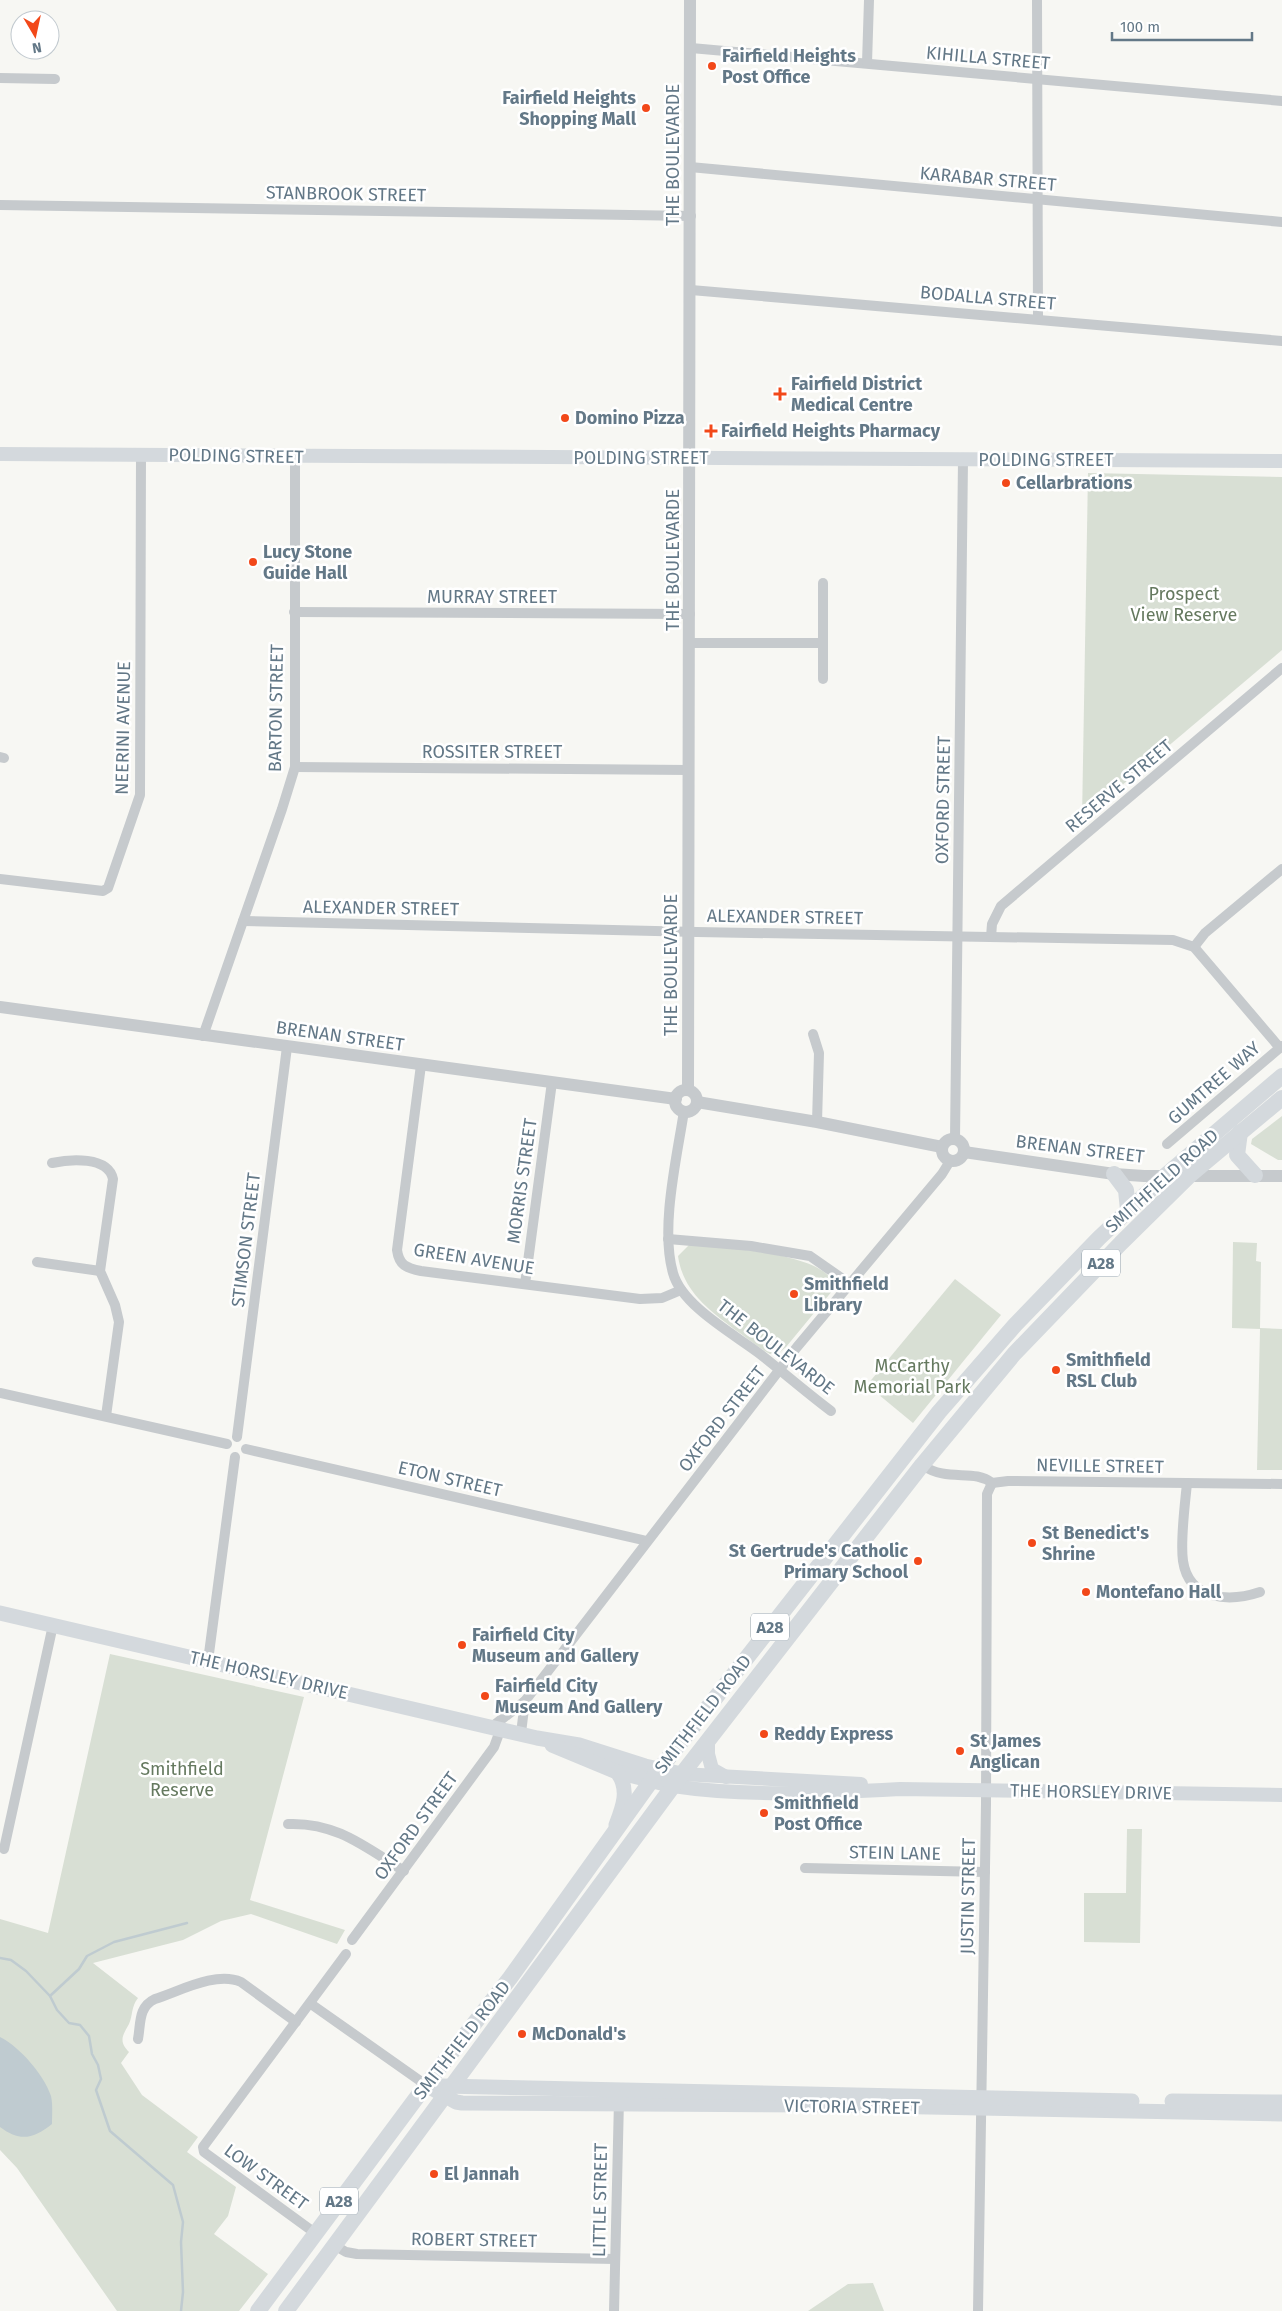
<svg xmlns="http://www.w3.org/2000/svg" width="1282" height="2311" viewBox="0 0 1282 2311" font-family="'Fira Sans',sans-serif">
  <rect width="100%" height="100%" fill="#f7f7f3"/>
  <g fill="#d8dfd4">
    <path d="M1088,473L1282,477V650L1082,819Z"/>
    <path d="M1282,1116V1160H1278L1251,1144L1252,1139Z"/>
    <path d="M1233,1242L1257,1243L1256,1261L1261,1262L1260,1328L1282,1329V1470H1257L1260,1329L1232,1328Z"/>
    <path d="M689,1245H706C731,1249 839,1255 833,1290L786,1347L779,1353L770,1354C757,1347 746,1337 734,1329C708,1309 683,1291 678,1256Z"/>
    <path d="M955,1279L1001,1315L913,1423L867,1385Z"/>
    <path d="M110,1654L304,1697L250,1900L345,1930L337,1944L251,1914L221,1921L183,1940L93,1963L138,1998C131,2007 133,2015 129,2024C123,2035 118,2041 129,2052L121,2063L142,2095L198,2137L187,2152L236,2187L228,2216L214,2234L268,2274L239,2311H117L17,2168L0,2150V1919L48,1933Z"/>
    <path d="M1127,1829H1142L1140,1943L1084,1942V1893H1126Z"/>
    <path d="M873,2283L884,2311H808L848,2284Z"/>
  </g>
  <path fill="#bfcbd0" d="M0,2037C20,2047 44,2075 51,2096C53,2105 52,2116 52,2124C33,2139 20,2142 0,2127Z"/>
  <g fill="none" stroke-linecap="round" stroke-linejoin="round">
    <g stroke="#bfcbd0" stroke-width="2.5">
      <path d="M0,1958L11,1960L26,1971L50,1996L57,2010L69,2023L80,2025L89,2036L92,2054L98,2065L101,2079L96,2090L110,2131L173,2185L183,2222L181,2242L183,2292L181,2311"/>
      <path d="M50,1996L79,1969L87,1956L114,1942L187,1923"/>
    </g>
    <g stroke="#c6cacd" stroke-width="10">
      <path d="M1037,0L1038,319"/>
      <path d="M691,48L1282,101"/>
      <path d="M867,63L869,0"/>
      <path d="M0,78L55,79"/>
      <path d="M690,167L1282,222"/>
      <path d="M0,205L691,216"/>
      <path d="M691,290L1282,341"/>
      <path d="M294,612L690,614"/>
      <path d="M690,643H823"/>
      <path d="M823,679V583"/>
      <path d="M0,757L4,758"/>
      <path d="M295,767L689,770"/>
      <path d="M0,879L103,891L108,888L140,795L141,455"/>
      <path d="M243,921L697,932L1173,940L1194,947L1280,1048"/>
      <path d="M991,937L992,924L1001,906L1282,668"/>
      <path d="M1194,947L1205,933L1282,869"/>
      <path d="M813,1034L819,1053L817,1122"/>
      <path d="M203,1036L282,809L295,767V457"/>
      <path d="M421,1065L397,1250C399,1265 406,1268 421,1271L640,1299L662,1298L681,1290"/>
      <path d="M684,1111C677,1157 660,1228 673,1273C682,1306 734,1334 760,1354C784,1373 807,1393 831,1411"/>
      <path d="M955,1139L963,460"/>
      <path d="M1167,1144L1282,1046"/>
      <path d="M52,1163C70,1159 108,1156 113,1179L100,1271L115,1305L119,1322L106,1416"/>
      <path d="M668,1239L751,1246L810,1256L850,1284"/>
      <path d="M37,1262L100,1271"/>
      <path d="M525,1284L552,1082"/>
      <path d="M0,1393L227,1444"/>
      <path d="M237,1437L287,1047"/>
      <path d="M246,1449L647,1541"/>
      <path d="M922,1465C948,1483 973,1468 992,1483"/>
      <path d="M992,1483L1008,1481L1282,1484"/>
      <path d="M1187,1483C1185,1505 1180,1540 1183,1561C1189,1601 1230,1602 1260,1592"/>
      <path d="M208,1661L235,1457"/>
      <path d="M493,1726L525,1701L797,1347L942,1174L950,1161"/>
      <path d="M521,1733L525,1701"/>
      <path d="M288,1824C336,1822 365,1847 404,1871"/>
      <path d="M4,1849L53,1625"/>
      <path d="M805,1868L985,1872"/>
      <path d="M352,1940L494,1747L501,1728"/>
      <path d="M311,2004L426,2085"/>
      <path d="M138,2039C141,2023 138,2007 155,1999C180,1991 216,1971 241,1982L296,2022"/>
      <path d="M315,2233L204,2152L203,2147L346,1954"/>
      <path d="M334,2245L346,2252L357,2254L615,2259"/>
      <path d="M614,2311L619,2100"/>
      <path d="M978,2311L986,1804L987,1494L992,1483"/>
    </g>
    <g stroke="#c6cacd" stroke-width="12">
      <path d="M0,1007L676,1099"/>
      <path d="M688,1090L690,0"/>
      <circle cx="686" cy="1101" r="11"/>
      <path d="M697,1102L817,1122L942,1147"/>
      <circle cx="953" cy="1150" r="11"/>
      <path d="M964,1152L1114,1174L1144,1176H1282"/>
    </g>
    <g stroke="#d4d9dd" stroke-width="14">
      <path d="M0,454L1282,461"/>
      <path d="M708,1740V1754L712,1769L726,1777"/>
      <path d="M682,1774L861,1784"/>
      <path d="M673,1786C745,1797 827,1793 900,1789L1282,1795"/>
    </g>
    <g stroke="#d4d9dd" stroke-width="15">
      <path d="M0,1613L537,1738L579,1745L645,1766L682,1774"/>
      <path d="M552,1745L617,1772L673,1786"/>
      <path d="M616,1825C623,1807 630,1789 617,1772"/>
      <path d="M426,2085L456,2102L462,2103L826,2105L1282,2114"/>
      <path d="M443,2086L1132,2101"/>
      <path d="M1172,2101L1282,2102"/>
    </g>
    <g stroke="#d4d9dd" stroke-width="16">
      <path d="M1240,1132L1237,1155L1255,1175"/>
      <path d="M1114,1174L1126,1190L1128,1210"/>
      <path d="M258,2311L426,2085L510,1978L659,1770L939,1412L1015,1325L1099,1238L1166,1175L1282,1076"/>
      <path d="M286,2311L682,1774L922,1465L1014,1354L1121,1243L1191,1174L1282,1098"/>
    </g>
  </g>
  <g fill="#f24819" stroke="#fff" stroke-width="2">
    <circle cx="712" cy="66" r="5"/>
    <circle cx="646" cy="108" r="5"/>
    <path d="M777.5 386.5h5v5h5v5h-5v5h-5v-5h-5v-5h5z"/>
    <circle cx="565" cy="418" r="5"/>
    <path d="M708.5 423.5h5v5h5v5h-5v5h-5v-5h-5v-5h5z"/>
    <circle cx="1006" cy="483" r="5"/>
    <circle cx="253" cy="562" r="5"/>
    <circle cx="794" cy="1294" r="5"/>
    <circle cx="1056" cy="1370" r="5"/>
    <circle cx="1032" cy="1543" r="5"/>
    <circle cx="918" cy="1561" r="5"/>
    <circle cx="1086" cy="1592" r="5"/>
    <circle cx="462" cy="1645" r="5"/>
    <circle cx="485" cy="1696" r="5"/>
    <circle cx="764" cy="1734" r="5"/>
    <circle cx="960" cy="1751" r="5"/>
    <circle cx="764" cy="1813" r="5"/>
    <circle cx="522" cy="2034" r="5"/>
    <circle cx="434" cy="2174" r="5"/>
  </g>
  <g text-anchor="middle" dominant-baseline="central" stroke-width="5" stroke-linejoin="round" paint-order="stroke">
    <g fill="#fff" stroke="#92a0ab" stroke-width="1">
      <rect x="1082" y="1249.5" width="38" height="27" rx="4"/>
      <rect x="751" y="1613.5" width="38" height="27" rx="4"/>
      <rect x="320" y="2187.5" width="38" height="27" rx="4"/>
    </g>
    <g font-size="16" font-weight="bold" fill="#637887">
      <text x="1101" y="1263">A28</text>
      <text x="770" y="1627">A28</text>
      <text x="339" y="2201">A28</text>
    </g>
    <g font-size="18" font-weight="bold" fill="#637887" stroke="#fff" text-anchor="start">
      <text x="722" y="56">Fairfield Heights<tspan x="722" dy="21">Post Office</tspan></text>
      <text x="636" y="98" text-anchor="end">Fairfield Heights<tspan x="636" dy="21">Shopping Mall</tspan></text>
      <text x="791" y="384">Fairfield District<tspan x="791" dy="21">Medical Centre</tspan></text>
      <text x="575" y="418">Domino Pizza</text>
      <text x="721" y="431">Fairfield Heights Pharmacy</text>
      <text x="1016" y="483">Cellarbrations</text>
      <text x="263" y="552">Lucy Stone<tspan x="263" dy="21">Guide Hall</tspan></text>
      <text x="804" y="1284">Smithfield<tspan x="804" dy="21">Library</tspan></text>
      <text x="1066" y="1360">Smithfield<tspan x="1066" dy="21">RSL Club</tspan></text>
      <text x="1042" y="1533">St Benedict's<tspan x="1042" dy="21">Shrine</tspan></text>
      <text x="908" y="1551" text-anchor="end">St Gertrude's Catholic<tspan x="908" dy="21">Primary School</tspan></text>
      <text x="1096" y="1592">Montefano Hall</text>
      <text x="472" y="1635">Fairfield City<tspan x="472" dy="21">Museum and Gallery</tspan></text>
      <text x="495" y="1686">Fairfield City<tspan x="495" dy="21">Museum And Gallery</tspan></text>
      <text x="774" y="1734">Reddy Express</text>
      <text x="970" y="1741">St James<tspan x="970" dy="21">Anglican</tspan></text>
      <text x="774" y="1803">Smithfield<tspan x="774" dy="21">Post Office</tspan></text>
      <text x="532" y="2034">McDonald's</text>
      <text x="444" y="2174">El Jannah</text>
    </g>
    <g font-size="18" fill="#637887" stroke="#fff">
      <text transform="translate(988 58) rotate(5)">KIHILLA STREET</text>
      <text transform="translate(673 155) rotate(-90)">THE BOULEVARDE</text>
      <text transform="translate(988 179) rotate(5)">KARABAR STREET</text>
      <text transform="translate(346 194) rotate(1)">STANBROOK STREET</text>
      <text transform="translate(988 298) rotate(5)">BODALLA STREET</text>
      <text transform="translate(236 456) rotate(1)">POLDING STREET</text>
      <text x="641" y="458">POLDING STREET</text>
      <text x="1046" y="460">POLDING STREET</text>
      <text transform="translate(673 560) rotate(-90)">THE BOULEVARDE</text>
      <text x="492" y="597">MURRAY STREET</text>
      <text transform="translate(276 708) rotate(-89)">BARTON STREET</text>
      <text transform="translate(123 728) rotate(-89)">NEERINI AVENUE</text>
      <text x="492" y="752">ROSSITER STREET</text>
      <text transform="translate(1119 786) rotate(-40)">RESERVE STREET</text>
      <text transform="translate(943 800) rotate(-89)">OXFORD STREET</text>
      <text transform="translate(381 908) rotate(1)">ALEXANDER STREET</text>
      <text transform="translate(785 917) rotate(1)">ALEXANDER STREET</text>
      <text transform="translate(671 965) rotate(-90)">THE BOULEVARDE</text>
      <text transform="translate(340 1036) rotate(8)">BRENAN STREET</text>
      <text transform="translate(1214 1083) rotate(-41)">GUMTREE WAY</text>
      <text transform="translate(1080 1149) rotate(7)">BRENAN STREET</text>
      <text transform="translate(522 1181) rotate(-82)">MORRIS STREET</text>
      <text transform="translate(1162 1181) rotate(-42)">SMITHFIELD ROAD</text>
      <text transform="translate(246 1240) rotate(-83)">STIMSON STREET</text>
      <text transform="translate(474 1259) rotate(9)">GREEN AVENUE</text>
      <text transform="translate(776 1347) rotate(38)">THE BOULEVARDE</text>
      <text transform="translate(722 1419) rotate(-52)">OXFORD STREET</text>
      <text transform="translate(1100 1466) rotate(1)">NEVILLE STREET</text>
      <text transform="translate(450 1479) rotate(13)">ETON STREET</text>
      <text transform="translate(269 1675) rotate(13)">THE HORSLEY DRIVE</text>
      <text transform="translate(703 1714) rotate(-52)">SMITHFIELD ROAD</text>
      <text transform="translate(1091 1792) rotate(1)">THE HORSLEY DRIVE</text>
      <text transform="translate(416 1826) rotate(-54)">OXFORD STREET</text>
      <text transform="translate(895 1853) rotate(1)">STEIN LANE</text>
      <text transform="translate(968 1896) rotate(-89)">JUSTIN STREET</text>
      <text transform="translate(462 2040) rotate(-52)">SMITHFIELD ROAD</text>
      <text transform="translate(852 2107) rotate(1)">VICTORIA STREET</text>
      <text transform="translate(266 2177) rotate(36)">LOW STREET</text>
      <text transform="translate(600 2200) rotate(-89)">LITTLE STREET</text>
      <text transform="translate(474 2240) rotate(1)">ROBERT STREET</text>
    </g>
    <g font-size="18" fill="#65795f" stroke="#fff">
      <text x="1184" y="594">Prospect<tspan x="1184" dy="21">View Reserve</tspan></text>
      <text x="912" y="1366">McCarthy<tspan x="912" dy="21">Memorial Park</tspan></text>
      <text x="182" y="1769">Smithfield<tspan x="182" dy="21">Reserve</tspan></text>
    </g>
  </g>
  <g transform="translate(35 35) rotate(171)"><circle r="24" fill="#ffffff" stroke="#c1c9cf"/>
  <path d="M0-4L9 19L0 12L-9 19Z" fill="#f24819"/>
  <text y="-8" font-size="14" font-weight="bold" text-anchor="middle" fill="#637887">N</text>
  </g>
  <path d="M1112 32v8h140v-8" fill="none" stroke="#637887" stroke-width="2.5"/>
  <text x="1120" y="32" font-size="15" fill="#637887" stroke="#ffffff" stroke-width="4" paint-order="stroke">100 m</text>
</svg>
